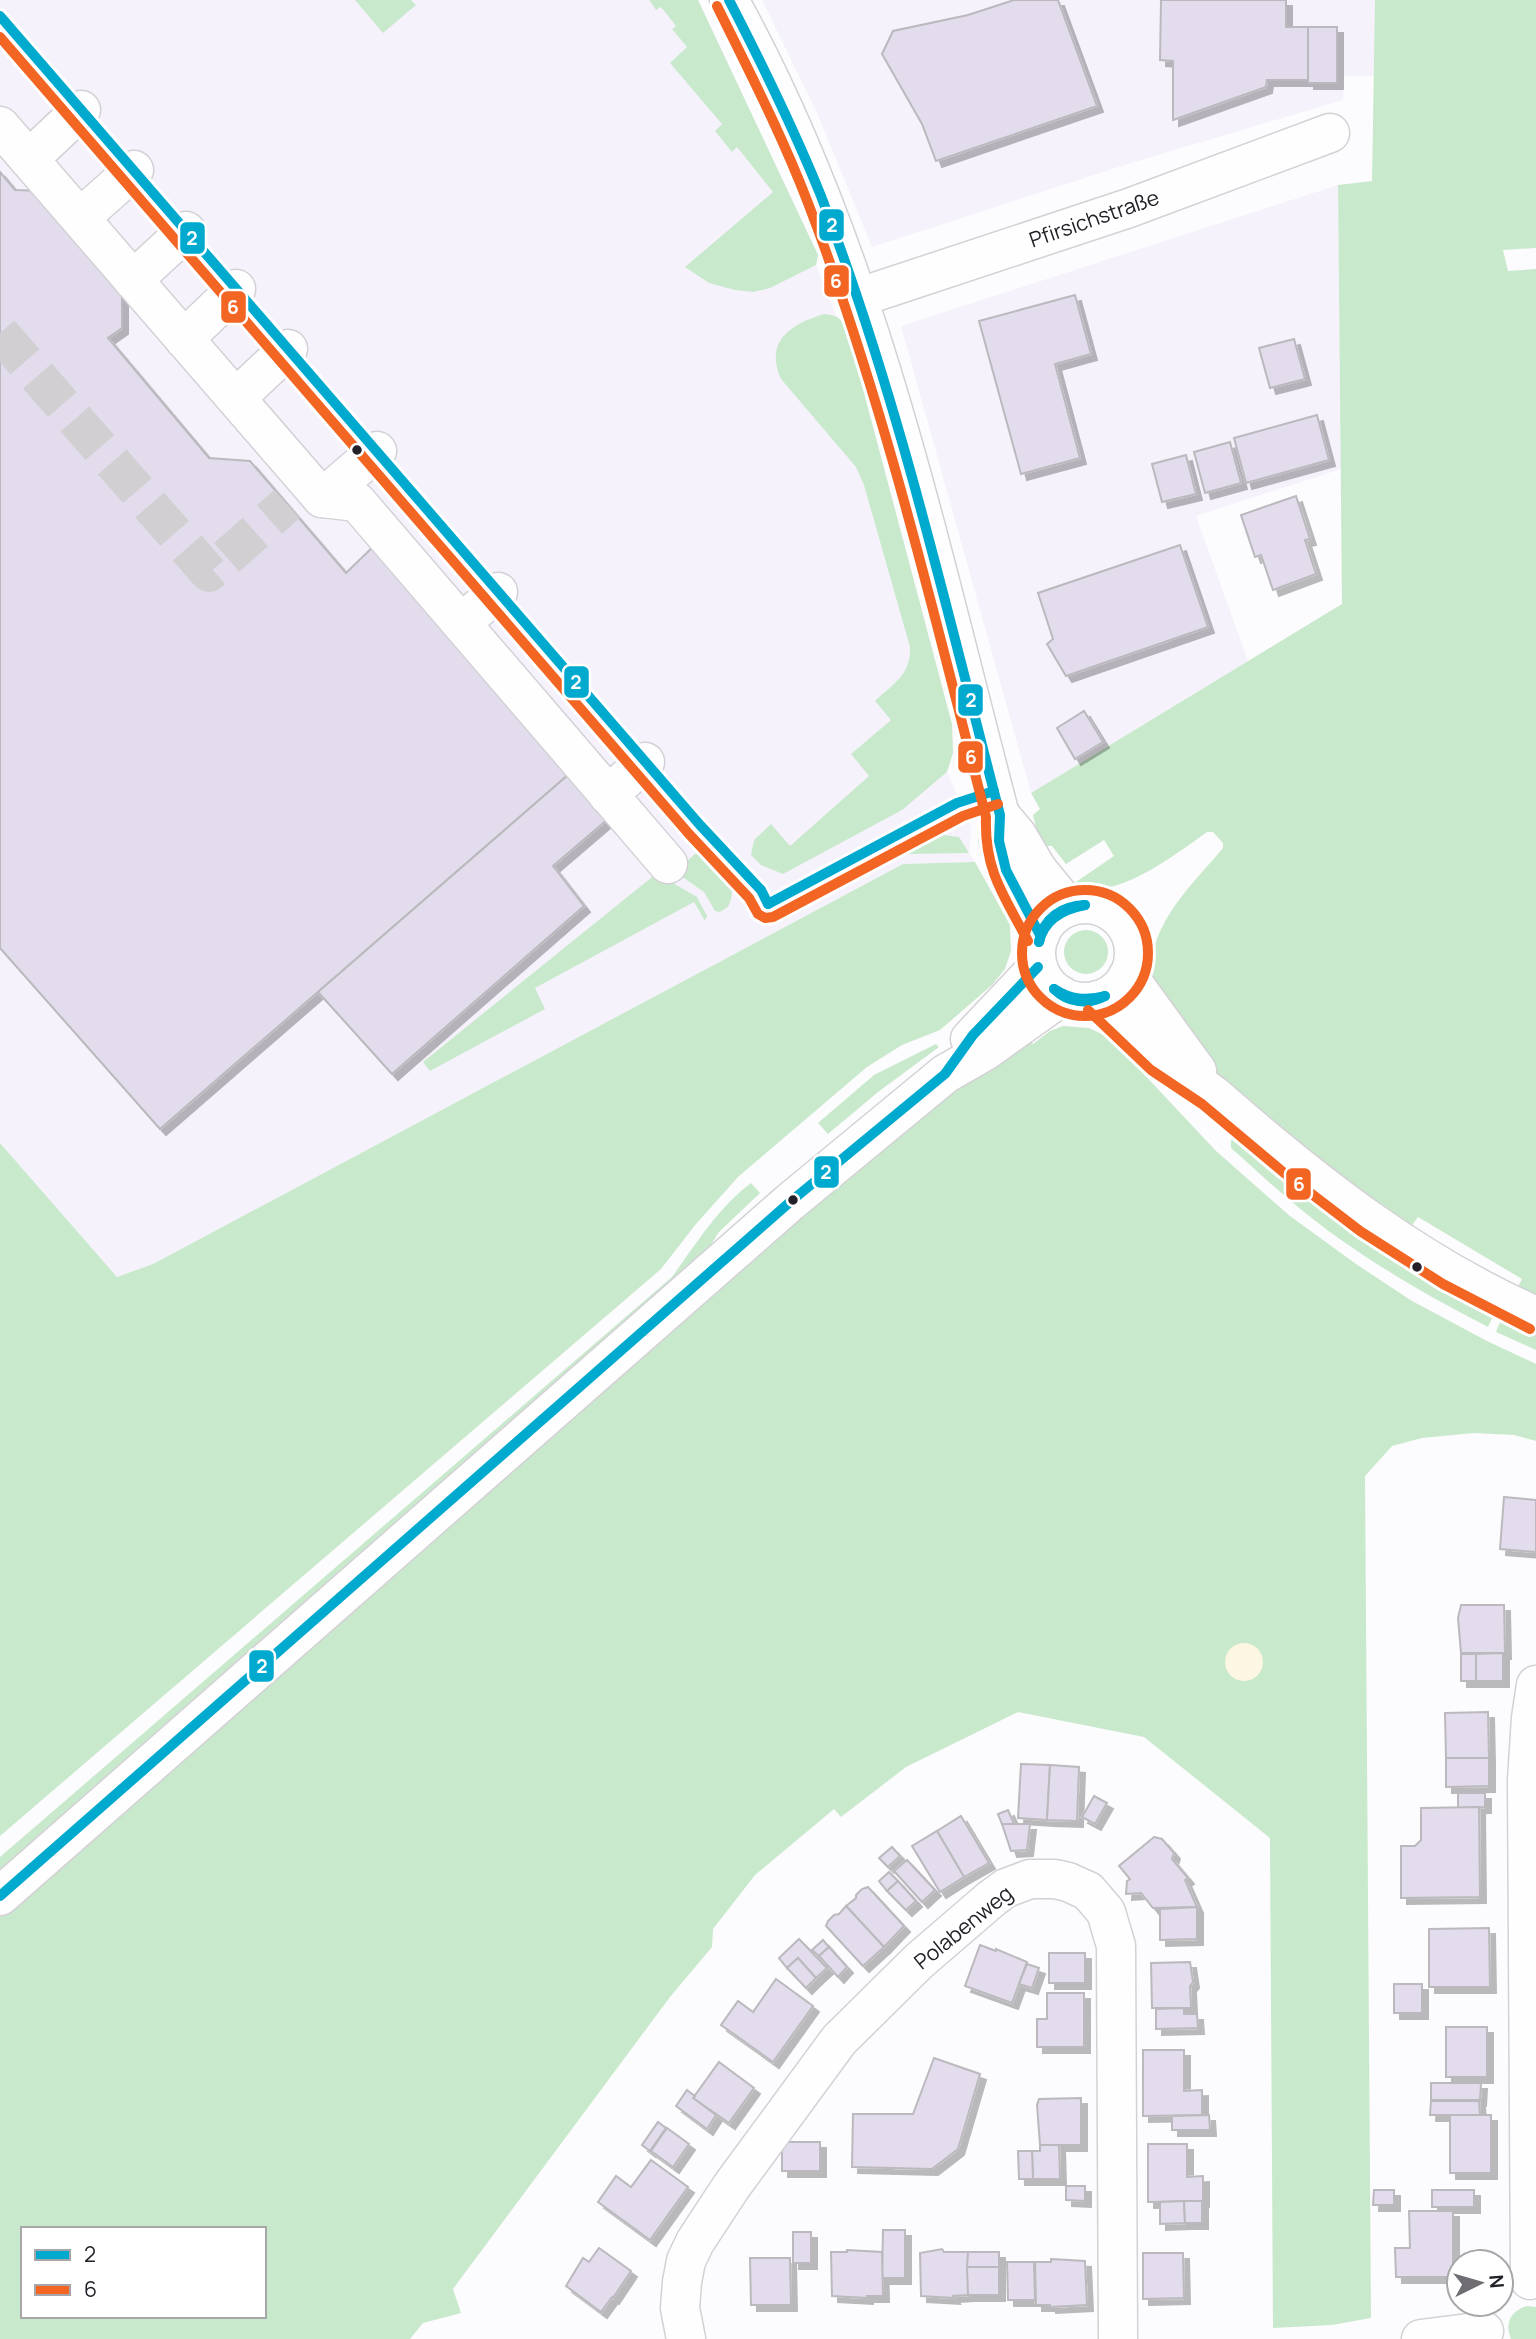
<svg xmlns="http://www.w3.org/2000/svg" width="1536" height="2339" viewBox="0 0 1536 2339" font-family="Manrope,sans-serif">
  <defs>
    <filter id="shadow"><feDropShadow dx="6" dy="6" stdDeviation="0" flood-color="#0004"/></filter>
  </defs>
  <rect width="100%" height="100%" fill="#fcfbfd"/>
  <g fill="#f6f2fc">
    <path d="M0,0H698L818,255L816,265L836,315L843,321L847,329L952,724L953,753L947,772L971,827L969,853L975,862L903,864L153,1264L117,1277L0,1143Z"/>
    <path d="M762,0H1375V76H1344L1343,100L1131,163L872,247L818,115Z"/>
    <path d="M1338,185L1341,469L1196,516L1248,661L1031,793L901,326Z"/>
  </g>
  <g fill="#c9e9cc" fill-rule="evenodd">
    <path d="M355,0H411L416,5L383,33Z"/>
    <path d="M649,0H698L818,255L816,265L770,288L753,292L735,290L709,283L685,267L773,192L737,147L732,152L715,131L722,124L670,63L687,47L672,29L676,26L661,7L656,10Z"/>
    <path d="M1375,0H1536V248L1503,250L1508,271L1536,269V1298L1517,1289L1522,1279L1418,1217L1410,1228L1324,1170L1206,1063L1151,982C1146,927 1190,887 1223,848V843L1213,832H1207C1180,851 1108,908 1076,882L1114,856L1104,840L1066,864L1052,846H1045L1037,832L1033,815L1040,809L1031,793L1342,604L1338,185L1372,181Z"/>
    <path d="M824,314C836,315 841,318 847,329L952,724L953,753L947,772L902,810L783,874L761,865L751,855L754,840L771,824L790,846L869,776L851,754L891,720L875,701C894,683 911,675 910,647L864,485L856,467L781,379C764,341 791,324 824,314Z"/>
    <path d="M633,802L687,861L704,846C720,864 741,882 728,907L720,912L715,911L704,892L681,876Z"/>
    <path d="M944,835L959,837L969,853L907,854L934,838Z"/>
    <path d="M975,862L1010,925L1011,951L1005,969L992,985L940,1030L902,1045L867,1067L738,1177L696,1224L661,1269L0,1836V1143L117,1277L153,1264L903,864Z"/>
    <path d="M662,869L673,883L697,897L707,916L705,921L694,902L535,988L545,1009L430,1071L423,1062Z"/>
    <circle cx="1086" cy="952" r="22"/>
    <path d="M1063,1026L1089,1028L1110,1038L1216,1151L1290,1216L1356,1264L1412,1301L1487,1341L1536,1364V1441L1514,1435L1474,1433L1422,1438L1392,1446L1365,1476L1371,2318L1332,2325L1273,2328L1270,1838L1144,1737L1018,1712L906,1767L841,1817L834,1809L755,1875L713,1929L712,1947L670,1997L453,2289L461,2313L423,2323L410,2339H0V1917L958,1079L1024,1035L1033,1044L1050,1031ZM23,2229H264V2316H23Z"/>
    <path d="M936,1044L939,1047L878,1092L828,1134L818,1123L874,1075Z"/>
    <path d="M1236,1133L1494,1314L1488,1327C1420,1292 1351,1252 1292,1202C1271,1185 1252,1166 1231,1148V1141Z"/>
    <path d="M751,1183L760,1193L719,1232L698,1265L0,1876V1857L672,1277C696,1244 718,1208 751,1183Z"/>
    <path d="M1501,1319L1536,1334V1350L1496,1332Z"/>
    <path d="M1527,2306L1536,2307V2339H1511C1504,2323 1511,2311 1527,2306Z"/>
  </g>
  <circle fill="#fcf6e2" cx="1244" cy="1662" r="19"/>
  <g fill="#e3dcec" stroke="#bbb9bd" stroke-width="2" filter="url(#shadow)">
    <path d="M1014,0H1058L1097,106L936,161L922,124L882,54L893,31L968,15Z"/>
    <path d="M1161,0H1286V27H1308V80H1267L1266,87L1173,120V61L1160,60Z"/>
    <rect x="1308" y="27" width="29" height="56"/>
    <path d="M0,172L15,190L43,191L122,282V328L108,338L209,458L250,461L346,573L379,541L576,768L160,1129L0,948Z"/>
    <path d="M1075,295L1091,354L1055,364L1080,458L1021,474L979,321Z"/>
    <path d="M1294,339L1305,379L1270,388L1259,348Z"/>
    <path d="M1317,415L1329,460L1246,483L1234,438Z"/>
    <path d="M1230,442L1241,483L1205,493L1194,452Z"/>
    <path d="M1186,455L1196,494L1162,502L1152,464Z"/>
    <path d="M1296,496L1310,539L1305,540L1316,574L1273,590L1261,555L1255,557L1241,515Z"/>
    <path d="M1180,545L1208,627L1066,676L1047,644L1053,639L1038,593Z"/>
    <path d="M1084,711L1103,742L1075,759L1057,728Z"/>
    <path d="M576,768L615,813L553,866L584,906L392,1074L318,992Z"/>
    <path d="M1504,1497L1536,1500V1552L1500,1549Z"/>
    <path d="M1461,1605H1504L1505,1653H1461L1458,1618Z"/>
    <path d="M1503,1653V1681H1476V1654Z"/>
    <rect x="1461" y="1654" width="15" height="27"/>
    <path d="M1488,1712L1489,1758H1446L1445,1713Z"/>
    <path d="M1446,1758H1489V1786L1446,1787Z"/>
    <path d="M1021,1764L1050,1765L1047,1820L1018,1818Z"/>
    <path d="M1050,1765L1079,1767L1077,1821L1047,1820Z"/>
    <path d="M1458,1793H1485V1807L1458,1808Z"/>
    <path d="M1094,1796L1107,1803L1095,1824L1082,1817Z"/>
    <path d="M1479,1807L1480,1897L1401,1898V1846H1415L1421,1840V1808Z"/>
    <path d="M1008,1810L1014,1824H1002L998,1814Z"/>
    <path d="M961,1816L989,1863L964,1877L937,1831Z"/>
    <path d="M1002,1824H1030L1027,1850L1011,1851Z"/>
    <path d="M937,1831L964,1877L940,1892L912,1846Z"/>
    <path d="M1154,1837L1162,1839L1174,1853L1172,1859L1188,1878L1185,1880L1197,1907L1153,1908L1141,1893L1126,1894L1127,1881L1130,1879L1119,1866Z"/>
    <path d="M892,1847L900,1856L888,1867L879,1858Z"/>
    <path d="M907,1860L935,1890L922,1902L894,1871Z"/>
    <path d="M889,1872L898,1881L887,1891L879,1881Z"/>
    <path d="M898,1881L916,1901L906,1910L887,1891Z"/>
    <path d="M868,1887L904,1926L884,1947L846,1906L856,1898V1895L862,1889Z"/>
    <path d="M846,1906L884,1947L863,1966L826,1926L828,1921L834,1915L839,1914Z"/>
    <path d="M1197,1907V1939L1160,1940V1909Z"/>
    <path d="M1489,1928L1490,1987H1429V1929Z"/>
    <path d="M799,1939L827,1968L816,1978L798,1958L787,1968L779,1958Z"/>
    <path d="M823,1940L829,1947L819,1956L812,1950Z"/>
    <path d="M980,1945L996,1951V1949L1027,1962L1012,2003L965,1986Z"/>
    <path d="M829,1947L847,1967L838,1977L819,1956Z"/>
    <rect x="1049" y="1953" width="36" height="30"/>
    <path d="M798,1958L816,1978L806,1988L787,1968Z"/>
    <path d="M1190,1962L1193,1982L1190,1986L1191,2008H1152L1151,1963Z"/>
    <path d="M1027,1964L1039,1968L1032,1988L1019,1984Z"/>
    <path d="M776,1979L813,2006L773,2062L721,2025L738,2001L753,2012Z"/>
    <rect x="1394" y="1984" width="28" height="29"/>
    <path d="M1047,1993H1084V2047H1037V2019H1047Z"/>
    <path d="M1184,2008V2014H1197L1198,2028L1156,2029V2009Z"/>
    <rect x="1446" y="2027" width="41" height="50"/>
    <path d="M1143,2050H1184V2091L1202,2090V2115L1143,2116Z"/>
    <path d="M934,2058L980,2074L958,2149L932,2169L852,2167L853,2114H913Z"/>
    <path d="M719,2062L754,2088L729,2123L693,2098Z"/>
    <path d="M1431,2083H1481L1480,2100H1431Z"/>
    <path d="M687,2090L695,2096L693,2098L716,2115L707,2129L676,2106Z"/>
    <path d="M1081,2098V2145H1040L1037,2105L1039,2099Z"/>
    <path d="M1431,2101H1479L1480,2115H1430Z"/>
    <path d="M1209,2115L1210,2130H1172V2116Z"/>
    <rect x="1450" y="2115" width="41" height="58"/>
    <path d="M658,2122L666,2128L650,2151L642,2145Z"/>
    <path d="M667,2128L689,2144L673,2167L651,2151Z"/>
    <rect x="782" y="2142" width="38" height="29"/>
    <path d="M1148,2144H1187V2177L1203,2176V2201L1148,2202Z"/>
    <path d="M1040,2145H1059L1060,2179H1033L1032,2151H1040Z"/>
    <path d="M1018,2151H1032L1033,2179H1019Z"/>
    <path d="M651,2160L688,2187L650,2240L598,2202L616,2176L631,2187Z"/>
    <path d="M1066,2186H1085V2201L1066,2200Z"/>
    <path d="M1374,2190H1394V2205H1373Z"/>
    <rect x="1432" y="2190" width="42" height="17"/>
    <path d="M1184,2201L1185,2223L1160,2224V2202Z"/>
    <path d="M1184,2201H1202V2223H1185Z"/>
    <path d="M1409,2211H1453V2277H1396L1395,2248H1410Z"/>
    <path d="M883,2230H905V2278H882Z"/>
    <rect x="793" y="2232" width="18" height="31"/>
    <path d="M599,2248L631,2271L613,2298L612,2297L601,2312L566,2286L583,2258L589,2262Z"/>
    <path d="M942,2249L944,2252H968V2295L953,2296L954,2298L921,2296L920,2253Z"/>
    <path d="M847,2250L882,2252L883,2296H867V2298L832,2296L831,2252H847Z"/>
    <path d="M968,2252H999V2267H967Z"/>
    <path d="M1143,2253H1183L1184,2298L1143,2299Z"/>
    <path d="M750,2258H790L791,2305H751Z"/>
    <path d="M1051,2259L1085,2261L1087,2305L1050,2307V2305H1036L1035,2262H1051Z"/>
    <path d="M1007,2262H1034L1035,2300H1008Z"/>
    <path d="M967,2267H999V2295H968Z"/>
  </g>
  <g fill="none" stroke-linecap="round" stroke-linejoin="round">
    <path stroke="#d1cfd2" stroke-width="38" stroke-dasharray="38 19" stroke-linecap="butt" d="M0,333L209,573L287,504"/>
    <g stroke="#d3d1d5" stroke-width="41">
      <g id="minor">
        <path d="M729,0C869,252 927,539 1000,815L999,841L1006,870L1040,935"/>
        <path d="M0,126L322,498L357,502L668,864"/>
        <path d="M29,159L81,110"/>
        <path d="M80,218L134,170"/>
        <path d="M133,280L186,231"/>
        <path d="M857,298L1129,208L1330,133"/>
        <path d="M184,339L236,289"/>
        <path d="M236,398L288,349"/>
        <path d="M322,498L377,451"/>
        <path d="M461,623L498,592"/>
        <path d="M608,795L645,762"/>
        <path d="M1001,816L1017,835L1037,869L1068,907"/>
        <circle cx="1085" cy="953" r="49"/>
        <path d="M1128,976L1197,1071"/>
        <path d="M1098,1000C1119,1020 1138,1041 1160,1059C1177,1074 1200,1083 1217,1098C1315,1184 1416,1263 1536,1316"/>
        <path d="M970,1039L1038,967"/>
        <path d="M0,1896L790,1202L945,1074L985,1051L1062,996"/>
        <path d="M1530,2280L1527,1780L1531,1718L1536,1685"/>
        <path d="M686,2339L680,2308L682,2282L686,2261L695,2242L731,2187L839,2040L919,1961L991,1899L1006,1888L1030,1879H1055L1068,1882L1088,1891L1106,1912L1116,1946L1118,2339"/>
        <path d="M1421,2339L1484,2331"/>
      </g>
    </g>
    <use href="#minor" stroke="#fffeff" stroke-width="38"/>
    <g stroke="#fff" stroke-width="16">
      <g id="bus-1">
        <path d="M729,0C762,64 794,129 821,196C898,397 946,607 1000,815L999,841L1006,870L1040,935"/>
        <path d="M0,16L700,825L761,890L768,904"/>
        <path d="M768,904L957,803L994,791"/>
        <path d="M1039,942C1043,918 1062,906 1085,905"/>
        <path d="M1039,942C1044,919 1064,909 1085,905"/>
        <path d="M1054,989C1071,1000 1086,1001 1105,996"/>
        <path d="M1054,989C1068,1003 1088,1005 1105,996"/>
        <path d="M0,1896L790,1202L945,1074L973,1035L1038,967"/>
      </g>
    </g>
    <g stroke="#fff" stroke-width="16">
      <g id="bus-2">
        <path d="M717,6C749,71 782,135 808,203C884,402 933,610 986,817C984,870 1004,896 1028,941"/>
        <path d="M0,37L689,834L749,898L758,914L765,918L773,917L963,816L998,804"/>
        <circle cx="1085" cy="953" r="63"/>
        <path d="M1088,1010L1151,1070L1202,1104L1283,1172L1360,1231L1443,1284L1530,1329"/>
      </g>
    </g>
    <use href="#bus-1" stroke="#00a9ce" stroke-width="10"/>
    <use href="#bus-2" stroke="#f26522" stroke-width="10"/>
  </g>
  <g fill="#232027" stroke="#fff" stroke-width="2.5">
    <circle cx="357" cy="450" r="6"/>
    <circle cx="793" cy="1200" r="6"/>
    <circle cx="1417" cy="1267" r="6"/>
  </g>
  <g text-anchor="middle" dominant-baseline="central" stroke-width="5" stroke-linejoin="round" paint-order="stroke">
    <g font-size="21" fill="#232027" stroke="#fff">
      <text transform="translate(1094 218) rotate(-19)">Pfirsichstraße</text>
      <text transform="translate(963 1927) rotate(-39)">Polabenweg</text>
    </g>
  </g>
  <g stroke="#fff" stroke-width="2.5">
    <rect x="818" y="208" width="27" height="34" rx="7" fill="#00a9ce"/>
    <rect x="179" y="221" width="27" height="34" rx="7" fill="#00a9ce"/>
    <rect x="823" y="264" width="27" height="34" rx="7" fill="#f26522"/>
    <rect x="220" y="290" width="27" height="34" rx="7" fill="#f26522"/>
    <rect x="563" y="665" width="27" height="34" rx="7" fill="#00a9ce"/>
    <rect x="957" y="683" width="27" height="34" rx="7" fill="#00a9ce"/>
    <rect x="957" y="740" width="27" height="34" rx="7" fill="#f26522"/>
    <rect x="813" y="1155" width="27" height="34" rx="7" fill="#00a9ce"/>
    <rect x="1285" y="1167" width="27" height="34" rx="7" fill="#f26522"/>
    <rect x="248" y="1649" width="27" height="34" rx="7" fill="#00a9ce"/>
  </g>
  <g font-size="19" text-anchor="middle" font-weight="bold" fill="#fff">
    <text x="832" y="232">2</text>
    <text x="192" y="245">2</text>
    <text x="836" y="288">6</text>
    <text x="233" y="314">6</text>
    <text x="576" y="689">2</text>
    <text x="971" y="707">2</text>
    <text x="971" y="764">6</text>
    <text x="826" y="1179">2</text>
    <text x="1299" y="1191">6</text>
    <text x="262" y="1673">2</text>
  </g>
  <rect x="21" y="2227" width="245" height="91" fill="#ffffff" stroke="#a7a6a9" stroke-width="2"/>
  <rect x="35" y="2250" width="35" height="10" fill="#00a9ce" stroke="#a7a6a9" stroke-width="2"/>
  <text x="84" y="2262" font-size="21" fill="#232027">2</text>
  <rect x="35" y="2285" width="35" height="10" fill="#f26522" stroke="#a7a6a9" stroke-width="2"/>
  <text x="84" y="2297" font-size="21" fill="#232027">6</text>
  <g transform="translate(1480 2283) rotate(85)"><circle r="33" fill="#ffffff" stroke="#a7a6a9" stroke-width="2"/>
  <path d="M0-5L12 26L0 18L-12 26Z" fill="#6f6d72"/>
  <text y="-10" font-size="19" font-weight="bold" text-anchor="middle" fill="#232027">N</text>
  </g>
</svg>
